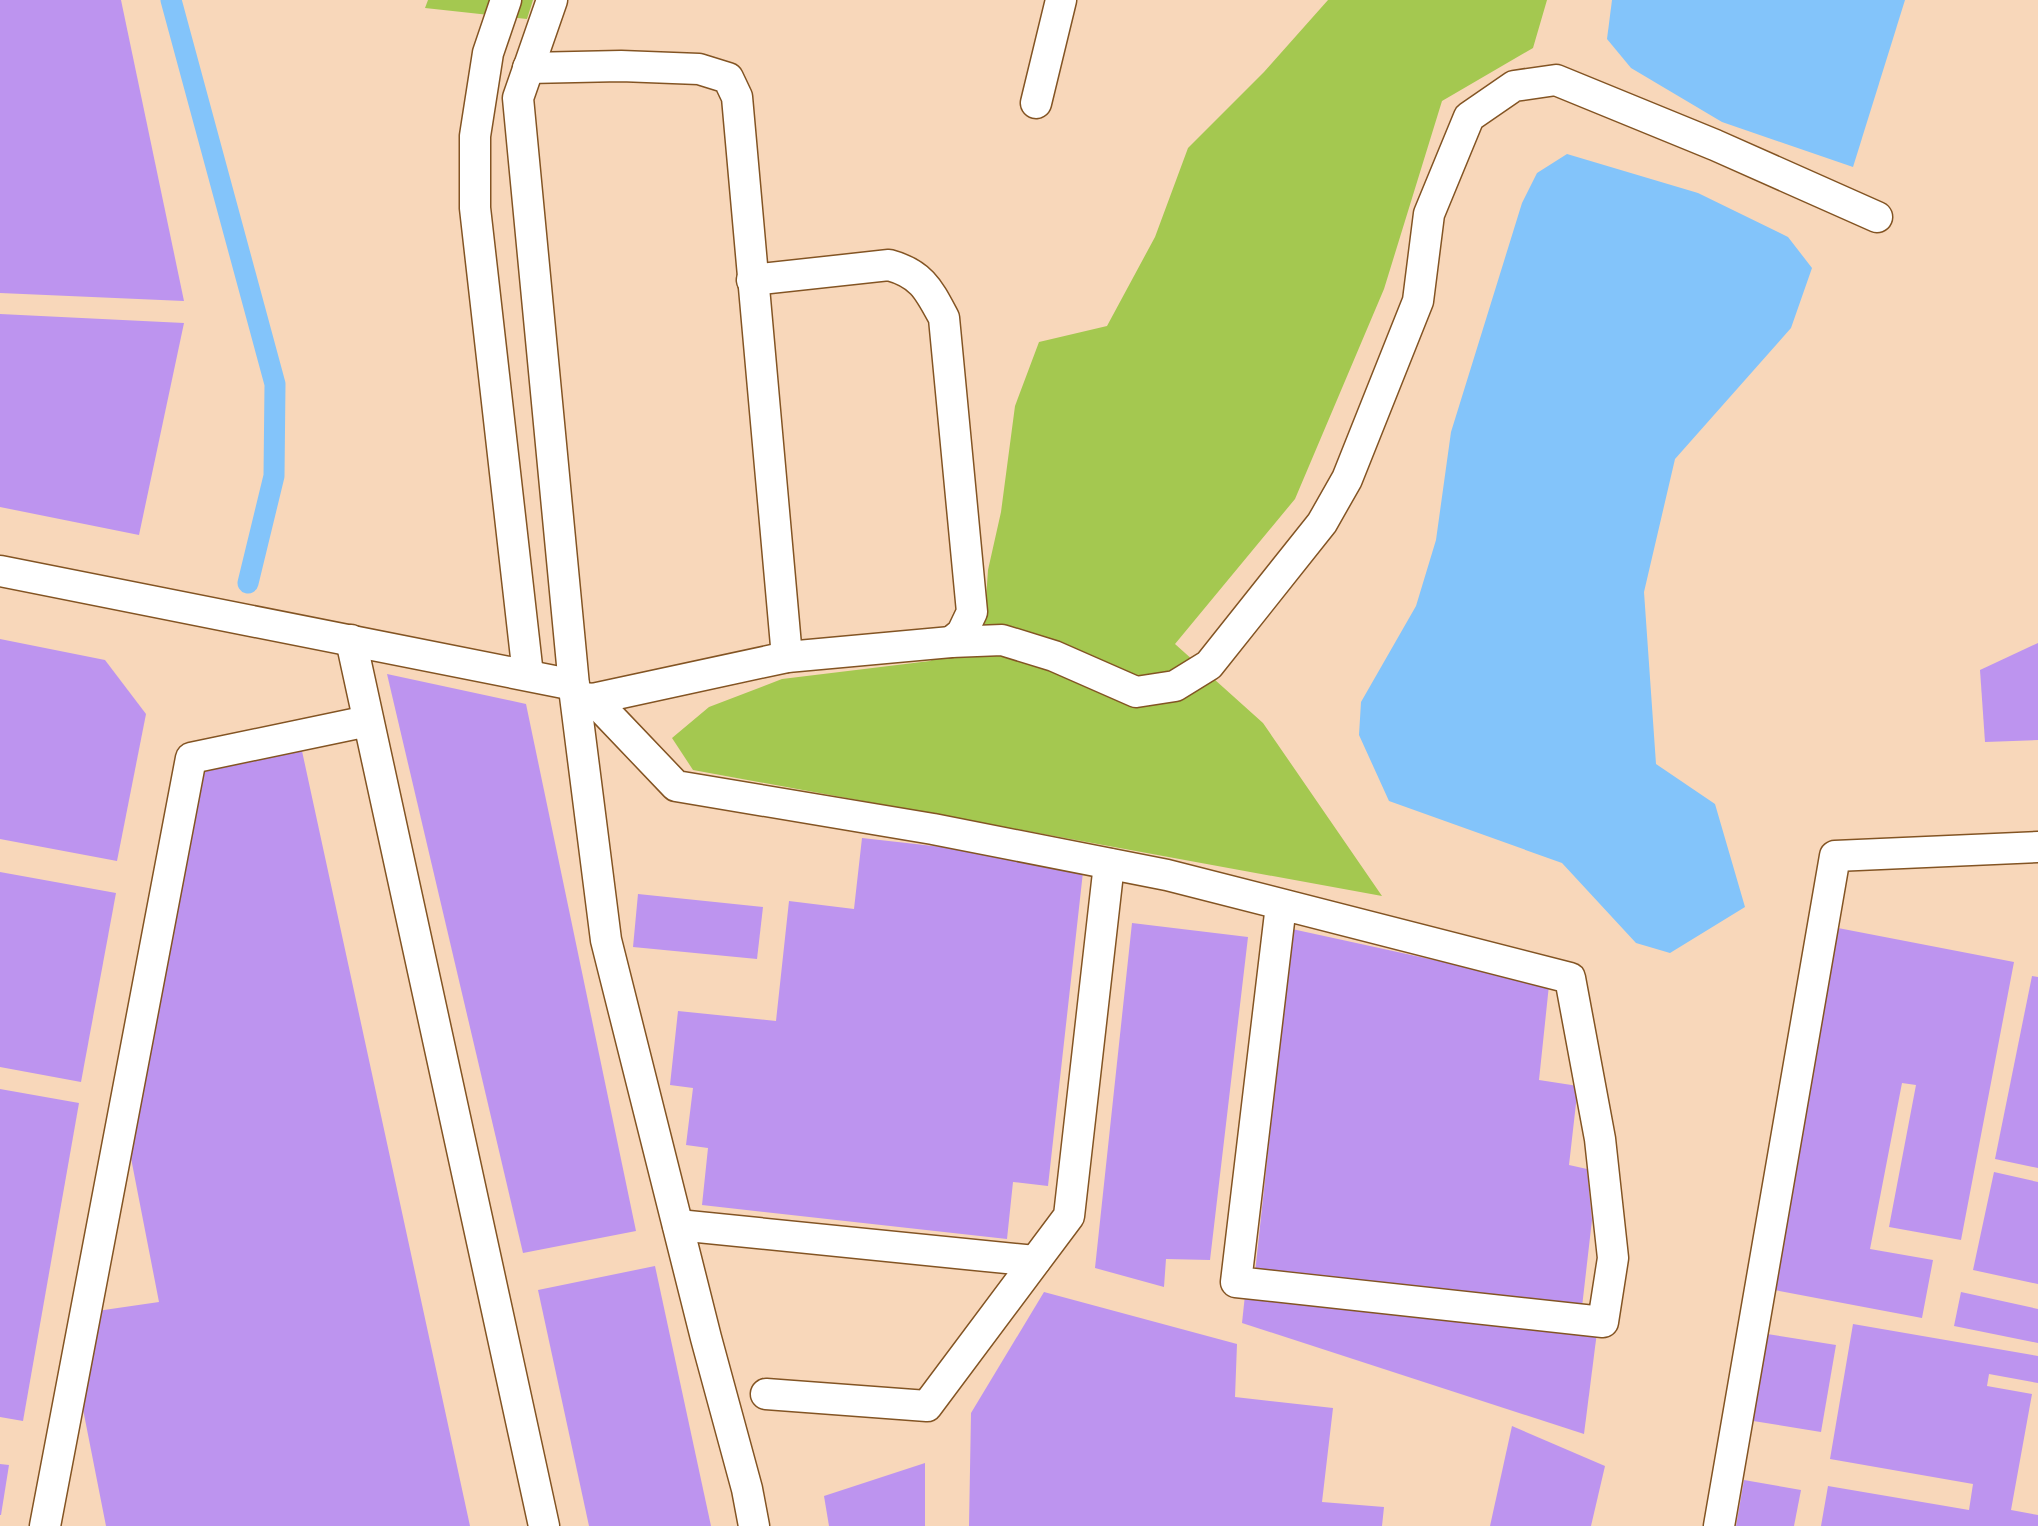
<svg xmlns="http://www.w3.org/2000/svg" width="2038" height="1526" viewBox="0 0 2038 1526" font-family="'DejaVu Sans',sans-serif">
  <rect width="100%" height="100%" fill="#f8d7ba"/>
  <g fill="#a4c850">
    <path d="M428,0H533L527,19L425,8Z"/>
    <path d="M1328,0H1547L1533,48L1442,101L1384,289L1295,499L1175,644L1263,723L1382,896L693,770L672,738L709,707L782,679L930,661L984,628L988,570L1001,512L1015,406L1039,342L1107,326L1155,237L1188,148L1264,72Z"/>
  </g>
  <g fill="#83c4fa">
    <path d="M1612,0H1905L1853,167L1722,122L1631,68L1607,39Z"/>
    <path d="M1567,154L1698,193L1788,237L1812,268L1791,328L1675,459L1644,592L1656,764L1715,804L1745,907L1670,953L1636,943L1562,863L1389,801L1359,735L1361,702L1416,606L1436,540L1451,432L1522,203L1537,173Z"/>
  </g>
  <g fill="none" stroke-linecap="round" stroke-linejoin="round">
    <path stroke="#83c4fa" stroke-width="21" d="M171,0L275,384L274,476L248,583"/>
  </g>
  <g fill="#bd94ef">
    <path d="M0,0H121L184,301L0,293Z"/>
    <path d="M0,314L184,323L139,535L0,507Z"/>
    <path d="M0,639L105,660L146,714L117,861L0,839Z"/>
    <path d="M2038,643V740L1985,742L1980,670Z"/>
    <path d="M387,674L526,704L636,1231L523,1253Z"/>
    <path d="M302,751L470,1526H106L80,1394L97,1311L159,1302L130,1153L203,772Z"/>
    <path d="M862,838L1084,863L1048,1186L1013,1182L1007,1239L702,1205L708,1148L686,1145L693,1088L670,1085L678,1011L776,1021L789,901L854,909Z"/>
    <path d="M0,872L116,893L81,1082L0,1067Z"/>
    <path d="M638,894L763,907L757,959L633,947Z"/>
    <path d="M1132,923L1248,937L1210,1260L1166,1259L1164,1287L1095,1268Z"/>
    <path d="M1838,928L2014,962L1961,1240L1889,1227L1916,1085L1902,1083L1870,1249L1933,1260L1922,1318L1769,1289Z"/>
    <path d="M1292,929L1549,985L1539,1080L1578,1086L1569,1165L1587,1169L1592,1220L1582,1307L1255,1273Z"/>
    <path d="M2032,976L2038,977V1168L1995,1159Z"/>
    <path d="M0,1089L79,1103L23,1421L0,1417Z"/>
    <path d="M1994,1172L2038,1182V1284L1973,1270Z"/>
    <path d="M655,1266L711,1526H589L538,1290Z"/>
    <path d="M1044,1292L1237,1344L1235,1397L1333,1408L1322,1502L1384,1507L1382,1526H969L971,1413Z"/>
    <path d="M1961,1292L2038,1309V1343L1954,1326Z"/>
    <path d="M1245,1295L1597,1332L1584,1434L1242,1323Z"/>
    <path d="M1853,1324L2038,1356V1383L1989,1374L1987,1386L2032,1394L2011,1510L2038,1515V1526H1821L1828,1486L1969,1510L1973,1484L1830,1459Z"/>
    <path d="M1761,1333L1836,1345L1821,1432L1747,1420Z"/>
    <path d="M1512,1426L1605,1466L1591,1526H1490Z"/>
    <path d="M925,1463V1526H829L824,1496Z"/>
    <path d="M0,1464L9,1465L1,1515H0Z"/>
    <path d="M1744,1480L1801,1490L1794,1526H1736Z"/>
  </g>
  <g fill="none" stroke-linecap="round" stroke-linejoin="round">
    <g stroke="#835423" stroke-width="33">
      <g id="minor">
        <path d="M506,0L488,53L475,136V208L528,675"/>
        <path d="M552,0L518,98L575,696L606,940L706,1338L747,1489L754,1526"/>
        <path d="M528,68L621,66L699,69L728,78L737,97L787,657"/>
        <path d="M1036,103L1061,0"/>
        <path d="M752,280L889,265C922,274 929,290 944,318L972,612L962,633L951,642"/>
        <path d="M0,571L574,685"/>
        <path d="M351,640L544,1526"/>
        <path d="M579,697L593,699L787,657L951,642L1002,640L1054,656L1136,692L1175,686L1209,665L1322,523L1347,479L1418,301L1429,214L1469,117L1514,86L1556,80L1715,145L1877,217"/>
        <path d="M593,699L676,786L933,829L1167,875L1570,978L1600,1139L1613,1258L1603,1322L1236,1282L1281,905"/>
        <path d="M678,1225L1035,1261"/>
        <path d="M766,1394L927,1406L1069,1216L1109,864"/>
        <path d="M45,1526L191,758L368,721"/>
        <path d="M1719,1526L1835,856L2038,847"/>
      </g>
    </g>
    <use href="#minor" stroke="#fff" stroke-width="30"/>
  </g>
</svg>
